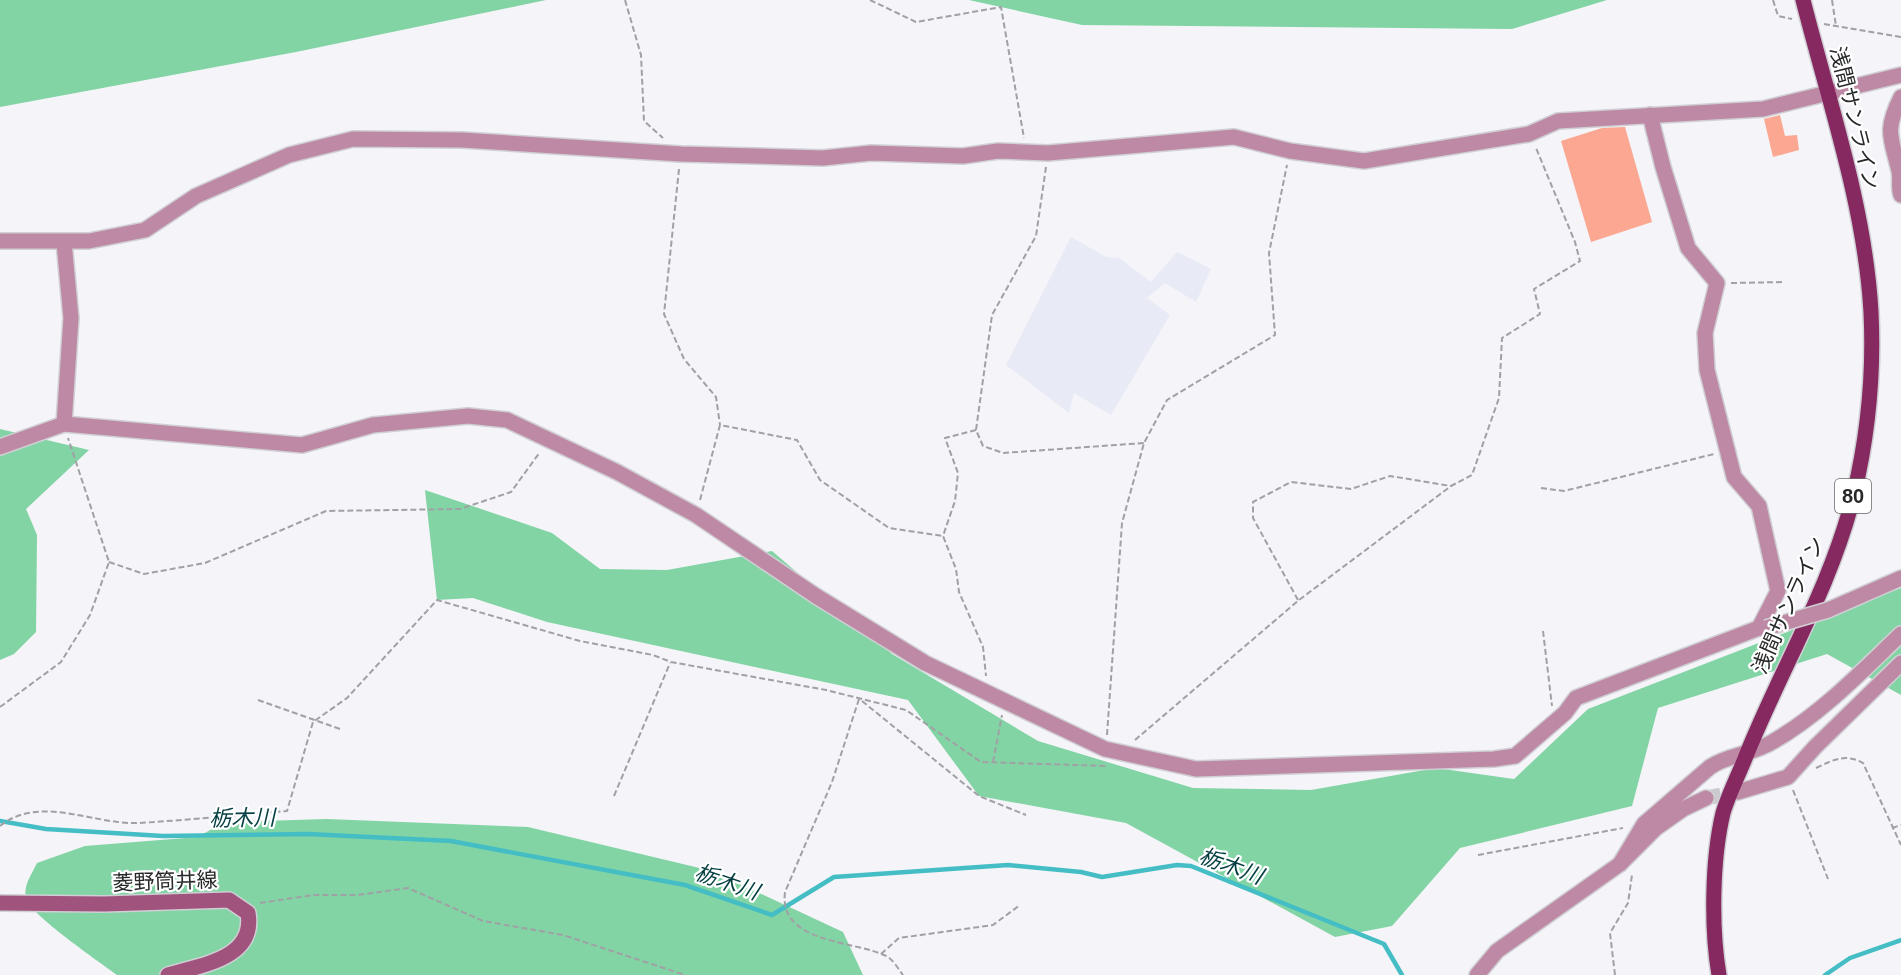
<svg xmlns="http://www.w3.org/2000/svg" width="1901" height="975" viewBox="0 0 1901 975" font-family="Arial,'Noto Sans JP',sans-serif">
  <rect width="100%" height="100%" fill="#f4f4f9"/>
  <path fill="#e8eaf6" d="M1071,237L1106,257L1119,258L1151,282L1177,252L1211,269L1196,302L1165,283L1147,298L1170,315L1111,415L1074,393L1069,413L1006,365Z"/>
  <g fill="#82d4a4">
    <path d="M0,0H546L296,52L0,107Z"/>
    <path d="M969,0H1607L1512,29L1082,25Z"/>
    <path d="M0,429L89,450L26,509L37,535L36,632L14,654L0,660Z"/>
    <path d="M425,490L552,533L600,569L667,570L772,551L892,654L1038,741L1193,788L1311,790L1436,768L1514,779L1588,709L1901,588V695L1827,654L1658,708L1632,806L1460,848L1392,926L1335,937L1126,823L979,796L908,700L547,622L473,598L437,600Z"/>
    <path d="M327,819L528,827L712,871L843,932L863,975H117C100,962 30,915 26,898C23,885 32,874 37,863L85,846L198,837L224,822Z"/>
  </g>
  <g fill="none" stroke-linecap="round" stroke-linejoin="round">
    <g stroke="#44bec4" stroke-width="4.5">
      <path d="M0,821L46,829L163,836L308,834L451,841L685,885L772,915L834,877L1008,865L1081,872L1102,877L1177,865L1191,866L1384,944L1402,975"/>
      <path d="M1825,975L1850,958L1901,940"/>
    </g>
  </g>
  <g fill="#fca791">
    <path d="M1780,115L1785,136L1797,135L1799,150L1773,157L1764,119Z"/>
    <path d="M1625,127L1652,222L1591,242L1561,141L1602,128Z"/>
  </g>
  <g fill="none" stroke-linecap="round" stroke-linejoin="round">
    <path stroke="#cbcbcf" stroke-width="15" stroke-dasharray="15 8" stroke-linecap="butt" d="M1706,798L1738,792"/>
    <g stroke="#cfcfd4" stroke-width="18">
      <g id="minor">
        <path d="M1901,97C1884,131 1891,137 1899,171C1901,179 1898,187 1901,195"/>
        <path d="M1650,115L1663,167L1688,248L1717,283L1705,333L1707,370L1734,477L1759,506L1778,591L1759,628"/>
        <path d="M0,241H89L145,230L196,196L289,155L353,139L462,140L681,154L823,158L871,153L963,156L998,151L1048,153L1234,137L1290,151L1364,161L1529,134L1558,121L1763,109L1901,75"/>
        <path d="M64,424L71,318L64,242"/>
        <path d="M0,447L64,424L302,445L373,425L468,416L507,420L617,472L696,515L816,596L925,663L1105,749L1196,769L1494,759L1515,756L1565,713L1576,698L1759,628H1766"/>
        <path d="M1828,610L1901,578"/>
        <path d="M1738,792L1788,777L1815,747L1901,663"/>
        <path d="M1620,864L1644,824L1710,767C1729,754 1752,755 1774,741C1822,713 1861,672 1901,634"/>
        <path d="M1477,975L1497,951L1620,864L1656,828L1683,809L1706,798"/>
      </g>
    </g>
    <g stroke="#cfcfd4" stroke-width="18">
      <path id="secondary" d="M0,903L104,904L229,900L248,913C256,959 200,965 168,975"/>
    </g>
    <g stroke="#cfcfd4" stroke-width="18">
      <path id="primary" d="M1719,975C1711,928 1712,859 1723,813C1728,796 1737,778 1744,761C1779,672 1831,588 1854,494C1868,435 1874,373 1871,312C1865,206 1829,103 1803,0"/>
    </g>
    <g stroke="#a0a1a4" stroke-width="2" stroke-dasharray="6 3" stroke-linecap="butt">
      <path d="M625,0L641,55L644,121L663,138"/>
      <path d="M870,0L916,22L1001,7L1024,138"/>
      <path d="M1773,0L1778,16L1792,19"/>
      <path d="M1832,0L1836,26"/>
      <path d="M1824,24L1901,37"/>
      <path d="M1046,167L1036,236L992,315L976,430L983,446L1003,453L1144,443"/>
      <path d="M679,169L664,314L684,359L716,397L720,425"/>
      <path d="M1731,283L1785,282"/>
      <path d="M976,430L945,438L958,473L955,501L943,536L956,569L959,592L983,647L986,676"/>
      <path d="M1541,488L1564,491L1714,454"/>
      <path d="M700,500L720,425L797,440L820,480L889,528L943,536"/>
      <path d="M109,562L144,574L205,563L326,511L460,509L511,492L540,452"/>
      <path d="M1298,600L1253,518V502L1291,482L1351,489L1390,476L1451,486"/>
      <path d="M1543,631L1552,706"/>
      <path d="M859,699L832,782L785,892C778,945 858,940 888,957C894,961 899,970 903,975"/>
      <path d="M258,700L340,729"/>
      <path d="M862,701L979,796L1026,815"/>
      <path d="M0,707L61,662L90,615L109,562L68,438"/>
      <path d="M1107,735L1122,523L1144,443L1167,400L1275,335L1269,253L1287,165"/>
      <path d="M1135,740L1299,600L1451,486L1472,475L1499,398L1502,338L1540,314L1534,289L1580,261L1575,242L1536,148"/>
      <path d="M993,762L1002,715"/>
      <path d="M1816,768C1833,760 1845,753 1863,763L1901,845"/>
      <path d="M1793,790L1828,879"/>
      <path d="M614,796L670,663"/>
      <path d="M0,826C40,794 93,825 139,823C188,820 238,815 287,811L313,722L347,698L437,600L580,641L653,655L671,662L826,690L906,710L981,762L1107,766"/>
      <path d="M1892,828L1901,825"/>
      <path d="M1478,855L1623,828"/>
      <path d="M260,903L313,895H358L408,888L483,921L563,935L685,975"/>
      <path d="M881,954L899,938L993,925L1020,905"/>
      <path d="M1615,975L1610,933L1628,903L1632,875"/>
    </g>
    <use href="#minor" stroke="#be89a4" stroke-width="15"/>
    <use href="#secondary" stroke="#9f537d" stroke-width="15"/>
    <use href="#primary" stroke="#862961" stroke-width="15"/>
    <g stroke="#cfcfd4" stroke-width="18" stroke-linecap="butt">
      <path id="minor-bridge" d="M1766,628L1828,610"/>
    </g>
    <use href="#minor-bridge" stroke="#be89a4" stroke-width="15"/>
  </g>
  <g text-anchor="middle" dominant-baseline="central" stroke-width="4.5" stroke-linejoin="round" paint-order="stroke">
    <rect fill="#fff" stroke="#686869" stroke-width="1.5" x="1835" y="479" width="36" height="34" rx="4.5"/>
    <g font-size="20" font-weight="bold" fill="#272829">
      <text x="1853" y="496">80</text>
    </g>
    <g font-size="21" fill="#272829" stroke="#fff">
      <text transform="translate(1855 118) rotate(76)">浅間サンライン</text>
      <text transform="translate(1788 605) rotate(-66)">浅間サンライン</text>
      <text transform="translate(165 881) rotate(-2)">菱野筒井線</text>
    </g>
    <g font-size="22" font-style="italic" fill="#053f42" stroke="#fff">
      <text transform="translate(242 818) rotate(-1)">栃木川</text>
      <text transform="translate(1231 866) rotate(20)">栃木川</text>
      <text transform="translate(727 882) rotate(19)">栃木川</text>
    </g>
  </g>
</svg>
